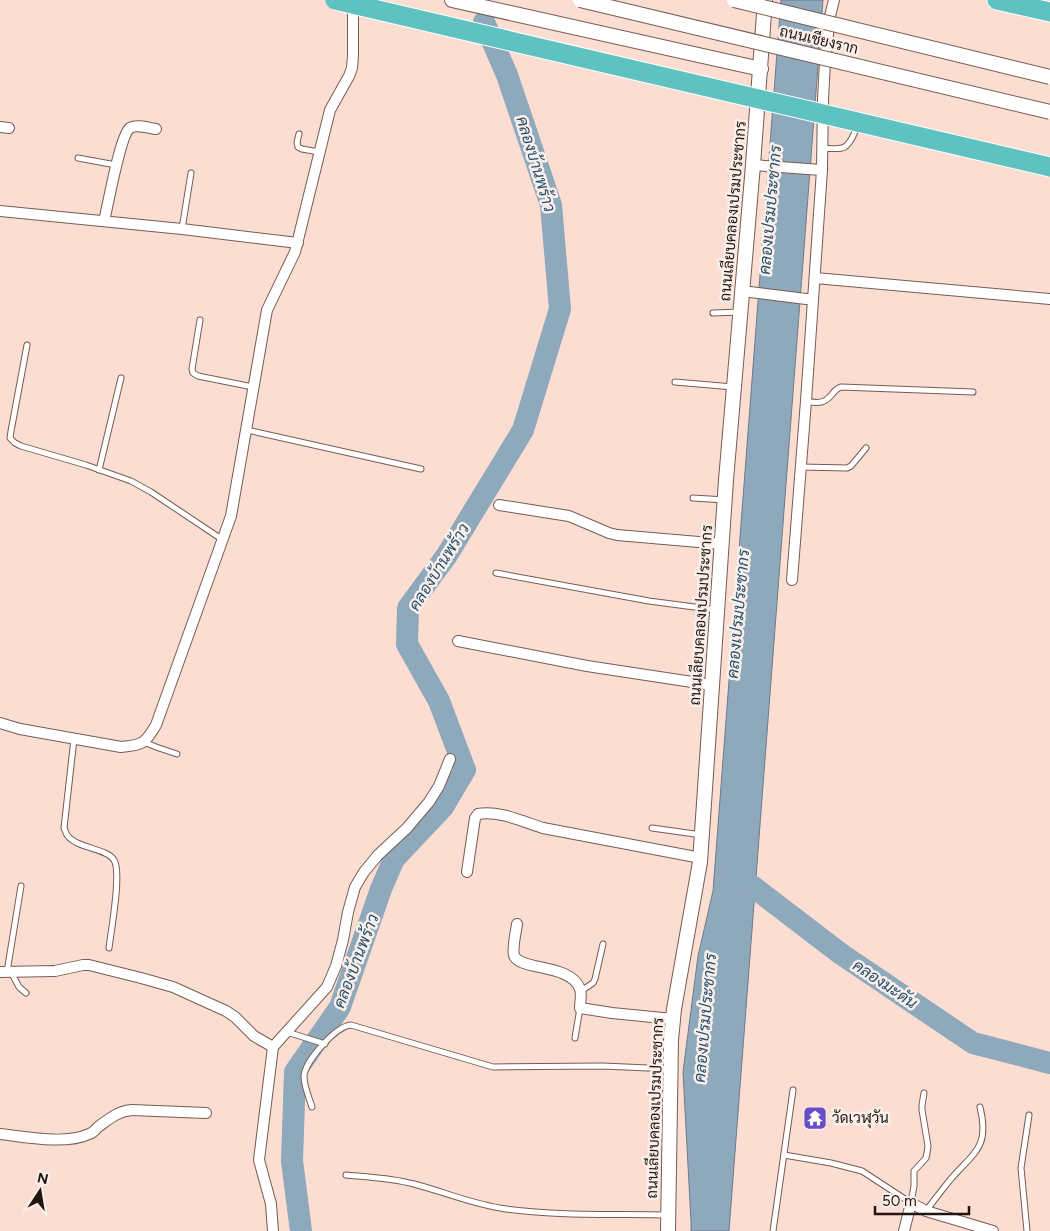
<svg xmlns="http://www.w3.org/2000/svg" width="1050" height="1231" viewBox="0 0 1050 1231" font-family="Figtree,Sarabun,sans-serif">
  <rect width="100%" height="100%" fill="#fcddd2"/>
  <path fill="#8ea8bc" stroke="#6d7c89" d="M781,0H823L729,1231H691V1222L683,1072L698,956L713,891Z"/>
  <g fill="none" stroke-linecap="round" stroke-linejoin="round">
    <g stroke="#8ea8bc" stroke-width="22">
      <path d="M735,873L841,954L973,1043L1050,1063"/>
      <path d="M301,1231L292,1161L295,1072L340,1007L381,889L394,859L443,807L465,770L439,701L407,644L408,608L447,555L523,430L560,309L551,205L507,75L484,22"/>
    </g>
    <g stroke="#765c52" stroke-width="7">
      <g id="lane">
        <path d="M299,134L297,142L298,147L302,149L319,152"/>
        <path d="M823,148C842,149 846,152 855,132"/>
        <path d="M78,158L116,165"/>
        <path d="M182,229L191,173"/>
        <path d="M713,313L740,312"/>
        <path d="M200,320L192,369L193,373L198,376L253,387"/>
        <path d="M27,345L11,431L10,438L15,443L21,446L86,465L131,481L151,492L223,540"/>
        <path d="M675,382L733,387"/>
        <path d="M806,401C811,402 819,404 824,401C832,398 833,389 841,387L973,392"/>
        <path d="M247,430L421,469"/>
        <path d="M801,467L847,468L851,466L866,448"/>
        <path d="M99,470L121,378"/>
        <path d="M693,498L725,500"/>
        <path d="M496,573L649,601L717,610"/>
        <path d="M74,739L64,828C65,830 66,833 67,835C77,849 107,848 114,860C122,872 111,931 109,948"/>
        <path d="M144,742L156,747L177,754"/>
        <path d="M652,828L702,835"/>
        <path d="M7,972L21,886"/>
        <path d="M11,972L19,987L26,993"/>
        <path d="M581,991L593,983L595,979L603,944"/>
        <path d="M287,1032L325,1044"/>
        <path d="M575,1038L580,1008"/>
        <path d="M312,1107C309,1097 304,1087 304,1076C305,1061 336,1026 351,1025L493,1067L603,1066L670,1069"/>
        <path d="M784,1155L831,1163L862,1171L911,1203L914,1186V1171L926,1158L927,1153L928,1146L922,1110V1105L924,1093"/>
        <path d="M346,1175C369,1177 392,1178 414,1184C445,1192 474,1205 506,1209C559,1216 613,1214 666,1215"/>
        <path d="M926,1211C934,1200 942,1190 950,1180C974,1152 990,1148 980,1107"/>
        <path d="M773,1231L793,1090"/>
        <path d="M1027,1231L1021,1168L1029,1115"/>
      </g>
    </g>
    <g stroke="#765c52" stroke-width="12">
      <g id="street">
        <path d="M0,127L9,128"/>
        <path d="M753,165L822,170"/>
        <path d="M0,211L182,229L298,243"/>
        <path d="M104,221C108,206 120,135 130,128C136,124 149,128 156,129"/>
        <path d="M815,278L1050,299"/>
        <path d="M742,291L806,299H813"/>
        <path d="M499,505L569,516L609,533L617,535L722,544"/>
        <path d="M792,580L806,401L822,170L823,99L825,62L830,16L834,0"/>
        <path d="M458,641L587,666L712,685"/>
        <path d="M0,723L20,729L121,747C142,745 145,744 156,725L231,516L267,310L295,252L330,110L349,76L352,68L353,56V1"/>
        <path d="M467,872L475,818L478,814C498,810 524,822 543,828L701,858"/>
        <path d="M517,924C516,932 512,948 514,955C518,971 571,963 580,989C582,994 580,1002 580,1008L612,1013L673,1019"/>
        <path d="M0,972L55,971L83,965H89L141,978L173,987L226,1011L235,1017L254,1036L273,1047"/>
        <path d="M0,1134C25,1137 66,1145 89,1134C93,1133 95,1130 98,1127C109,1119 118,1111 132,1110L206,1113"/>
        <path d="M273,1231L271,1204L259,1160L273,1047L327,987L336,966L343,940L348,912L355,887L364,872L378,855L407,828L429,802L439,786L450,759"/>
        <path d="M904,1231L911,1203L926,1211L993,1231"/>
      </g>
    </g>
    <g stroke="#765c52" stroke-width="16">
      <g id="secondary">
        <path d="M452,0L761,69"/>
        <path d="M668,1231L671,1040L674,1009L680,975L700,862L726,480L753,165L765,0"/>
      </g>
    </g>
    <g stroke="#fff" stroke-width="21">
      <path id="highway" d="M997,0L1050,12"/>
    </g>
    <use href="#lane" stroke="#fff" stroke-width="5"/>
    <use href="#street" stroke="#fff" stroke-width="10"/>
    <use href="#secondary" stroke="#fff" stroke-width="14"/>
    <use href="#highway" stroke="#5ec3c0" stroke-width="19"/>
    <g stroke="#765c52" stroke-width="16" stroke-linecap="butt">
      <g id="secondary-bridge">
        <path d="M580,0L1050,112"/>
        <path d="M734,0L1050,77"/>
      </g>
    </g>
    <g stroke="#fff" stroke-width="21" stroke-linecap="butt">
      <path id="highway-bridge" d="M335,0L1050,167"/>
    </g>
    <use href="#secondary-bridge" stroke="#fff" stroke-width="14"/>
    <use href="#highway-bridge" stroke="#5ec3c0" stroke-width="19"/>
  </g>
  <defs>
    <g id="temple-square" transform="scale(1.25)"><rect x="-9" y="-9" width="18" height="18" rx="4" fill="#674dc6" stroke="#fbefea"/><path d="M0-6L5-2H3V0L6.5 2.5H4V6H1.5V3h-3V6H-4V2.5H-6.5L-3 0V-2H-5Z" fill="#fff"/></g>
  </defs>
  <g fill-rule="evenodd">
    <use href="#temple-square" x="815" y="1118"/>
  </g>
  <g text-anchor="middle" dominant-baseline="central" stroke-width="5" stroke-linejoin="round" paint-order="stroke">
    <g font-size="15" fill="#201511" stroke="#fbefea">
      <text transform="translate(819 40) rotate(13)">ถนนเชียงราก</text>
      <text transform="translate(733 211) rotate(-85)">ถนนเลียบคลองเปรมประชากร</text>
      <text transform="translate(701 615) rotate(-86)">ถนนเลียบคลองเปรมประชากร</text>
      <text transform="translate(655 1108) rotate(-88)">ถนนเลียบคลองเปรมประชากร</text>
    </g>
    <g font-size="15" fill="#201511" stroke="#fbefea" text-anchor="start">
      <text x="832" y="1118">วัดเวฬุวัน</text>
    </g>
    <g font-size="16" font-style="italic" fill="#24506f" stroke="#fbefea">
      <text transform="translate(536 164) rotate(73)">คลองบ้านพร้าว</text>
      <text transform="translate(770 210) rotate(-85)">คลองเปรมประชากร</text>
      <text transform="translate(439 567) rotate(-58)">คลองบ้านพร้าว</text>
      <text transform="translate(738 614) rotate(-85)">คลองเปรมประชากร</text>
      <text transform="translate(356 961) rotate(-69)">คลองบ้านพร้าว</text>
      <text transform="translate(885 984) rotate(34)">คลองมะดัน</text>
      <text transform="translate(705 1018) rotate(-85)">คลองเปรมประชากร</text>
    </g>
  </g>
  <g transform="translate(40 1191) rotate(12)" stroke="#fbefea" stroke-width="4" paint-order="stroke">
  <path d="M0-4L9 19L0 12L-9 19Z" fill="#201511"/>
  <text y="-8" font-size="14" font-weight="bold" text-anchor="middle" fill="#201511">N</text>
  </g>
  <path d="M875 1206v8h94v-8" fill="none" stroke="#201511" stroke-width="2.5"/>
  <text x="882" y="1206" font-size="15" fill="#201511" stroke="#fbefea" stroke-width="4" paint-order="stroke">50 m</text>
</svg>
